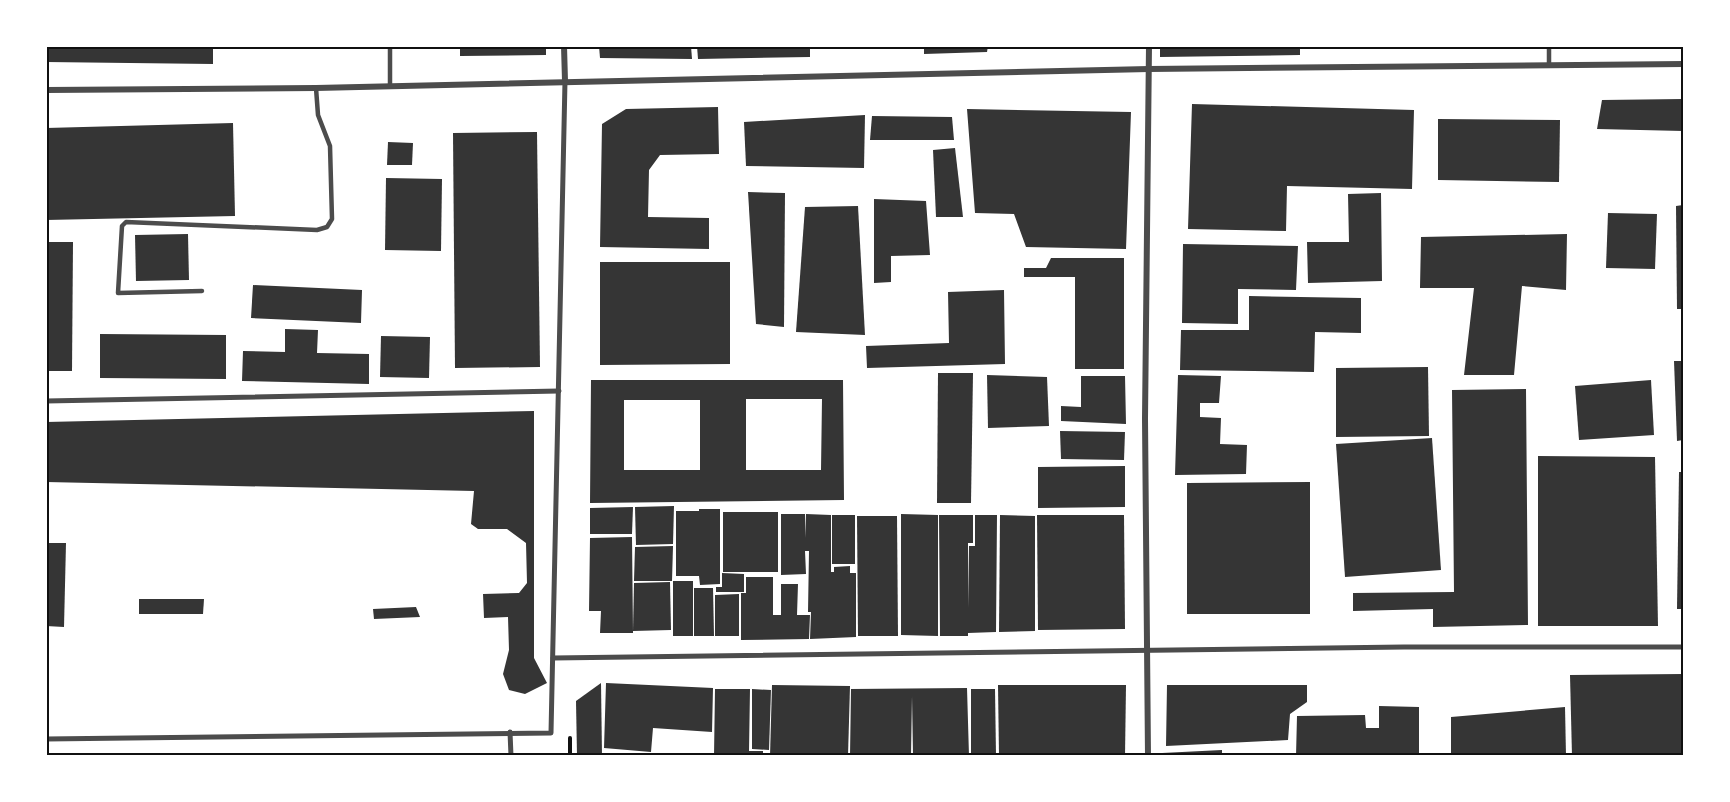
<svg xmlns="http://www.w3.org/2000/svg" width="1730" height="802" viewBox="0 0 1730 802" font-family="Manrope,sans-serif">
  <rect width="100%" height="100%" fill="#fff"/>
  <g fill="#353535" fill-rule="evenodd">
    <path d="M46,46H213V64L46,62Z"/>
    <path d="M460,46H546V55L460,56Z"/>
    <path d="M599,46H691L692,59L600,58Z"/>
    <path d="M697,46H810V57L698,59Z"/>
    <path d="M924,46H988L987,52L924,54Z"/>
    <path d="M1160,46H1300V55L1160,57Z"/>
    <path d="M1683,99V131L1597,129L1602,100Z"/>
    <path d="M1192,104L1414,110L1412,189L1287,186L1286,231L1188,229Z"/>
    <path d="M718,107L719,154L660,155L649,170L648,217L709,218V249L600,247L602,124L626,109Z"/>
    <path d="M967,109L1131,112L1126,249L1026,247L1014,214L975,213Z"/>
    <path d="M865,115L864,168L746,166L744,122Z"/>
    <path d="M872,116L952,117L954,140H870Z"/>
    <path d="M1438,119L1560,120L1559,182L1438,180Z"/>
    <path d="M233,123L235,216L46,220V128Z"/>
    <path d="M537,132L540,367L455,368L453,133Z"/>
    <path d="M388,142L413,143L412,165H387Z"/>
    <path d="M955,148L963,217H936L933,150Z"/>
    <path d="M386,178L442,179L441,251L385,250Z"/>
    <path d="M748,192L785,193L784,327L756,324Z"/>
    <path d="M1381,193L1382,281L1308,283L1307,242H1349L1348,194Z"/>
    <path d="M874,199L926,201L930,255L891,256V282L874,283Z"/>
    <path d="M1683,205V309H1677L1676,206Z"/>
    <path d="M858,206L865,335L796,332L805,207Z"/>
    <path d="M1608,213L1657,214L1655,269L1606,268Z"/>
    <path d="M188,234L189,280L136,281L135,235Z"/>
    <path d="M1567,234L1566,290L1522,286L1514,375H1464L1474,288H1420L1421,237Z"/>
    <path d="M46,242H73L72,371H46Z"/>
    <path d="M1183,244L1298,246L1296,290L1238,289V324L1182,323Z"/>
    <path d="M1051,258H1124V369H1075V277H1024V268H1046Z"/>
    <path d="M600,262H730V364L600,365Z"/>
    <path d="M253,285L362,290L361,323L251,318Z"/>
    <path d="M1004,290L1005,364L867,368L866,346L949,343L948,292Z"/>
    <path d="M1249,296L1361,298V333L1315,332L1314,372L1180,370L1181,330H1249Z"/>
    <path d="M285,329L318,330L317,353L369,354V384L242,381L243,351L285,352Z"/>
    <path d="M100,334L226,335V379L100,378Z"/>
    <path d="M381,336L430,337L429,378L380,377Z"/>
    <path d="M1674,361H1683V440L1677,441Z"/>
    <path d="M1428,367L1429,436L1336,437V368Z"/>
    <path d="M938,373H973L971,503H937Z"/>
    <path d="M987,375L1047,377L1049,426L988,428Z"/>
    <path d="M1178,375L1221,376L1219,403H1200V417L1221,418L1220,444L1247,445L1246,474L1175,475Z"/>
    <path d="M1081,376H1125L1126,424L1061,421V406L1081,407Z"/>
    <path d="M591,380H843L844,500L590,503ZM746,399H822L821,470H746ZM624,400H700V470H624Z"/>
    <path d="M1651,380L1654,435L1579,440L1575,386Z"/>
    <path d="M1526,389L1528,625L1433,627V609L1353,611V593L1454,592L1452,390Z"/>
    <path d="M534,411V658L547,683L525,694L509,690L503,674L509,650L508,617L484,618L483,594L519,593L527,583L526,543L507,529H478L471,524L474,491L46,482V422Z"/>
    <path d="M1060,431L1125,432L1124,460L1061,459Z"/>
    <path d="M1432,438L1441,570L1345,577L1336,444Z"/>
    <path d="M1538,456L1655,457L1658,626H1538Z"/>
    <path d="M1125,466V507L1038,508V467Z"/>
    <path d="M1679,472H1683V609H1677Z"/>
    <path d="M1310,482V614H1187V483Z"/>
    <path d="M674,506L673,544L636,545L635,507Z"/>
    <path d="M633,507L632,534H590V508Z"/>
    <path d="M699,509H720V584L700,585L699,576H676V511H699Z"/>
    <rect x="723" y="512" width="55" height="60"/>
    <path d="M781,514H805V538L806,514L831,515V572H834V567L850,566V573H856V637L810,639L811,612H808L809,551H805L806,574L781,575Z"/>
    <path d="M901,514L938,515V636L901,635Z"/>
    <rect x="832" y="515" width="23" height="49"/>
    <path d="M939,515H973V543H968V608L969,546H975V515H997L996,632L968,633V636H940Z"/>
    <path d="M1000,515L1035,516V631L999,632Z"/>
    <path d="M1037,515H1124L1125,629L1038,630Z"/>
    <path d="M857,516H897L898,636H858Z"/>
    <path d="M632,537L633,633H600L601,611H589L590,538Z"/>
    <path d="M46,543H66L64,627L46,626Z"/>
    <path d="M673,546L672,581H634L635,547Z"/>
    <path d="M722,573L744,574V592H716V587H722Z"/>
    <path d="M746,577H773V615H781V584H798L797,615H810L809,639L741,640V593H746Z"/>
    <rect x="673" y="581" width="20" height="55"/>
    <path d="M670,582L671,630L633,631L634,583Z"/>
    <path d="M694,588H713L714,636H694Z"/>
    <path d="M739,594V636H715V595Z"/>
    <path d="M139,599H204L203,614H139Z"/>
    <path d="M416,607L420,617L374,619L373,609Z"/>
    <path d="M1683,674V756H1572L1570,675Z"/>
    <path d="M601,683L602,756H577L576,701Z"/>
    <path d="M606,683L713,688L712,732L653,728L651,752L604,748Z"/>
    <path d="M772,685L850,686L848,756H770Z"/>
    <path d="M998,685H1126L1125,756H999Z"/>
    <path d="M1167,685H1307V702L1290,714L1288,740L1166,746Z"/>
    <path d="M967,688L969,756H913L912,696L911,756H850L851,689Z"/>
    <path d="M715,689H750L749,751H763V756H714Z"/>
    <path d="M752,689L771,690L769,750L752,749Z"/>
    <path d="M971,689H995L996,756H971Z"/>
    <path d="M1379,706L1419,707V756H1296L1297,716L1365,715L1366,728H1379Z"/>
    <path d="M1565,707L1566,756H1451V717Z"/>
    <path d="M1222,750V756H1162V753Z"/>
  </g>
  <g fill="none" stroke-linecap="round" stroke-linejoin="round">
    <path stroke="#111" stroke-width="4" d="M570,738V756"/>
    <g stroke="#4c4c4c" stroke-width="4.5">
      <path d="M1549,46V65"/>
      <path d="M390,85V46"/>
      <path d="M202,291L118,293L122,226L126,222L317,230L327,227L332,219L330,146L318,115L316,88"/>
    </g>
    <g stroke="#4c4c4c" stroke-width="5">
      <path d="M46,401L559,391"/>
      <path d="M553,658L1404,647H1684"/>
      <path d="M510,732L511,756"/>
      <path d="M46,739L551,733L565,81"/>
    </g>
    <g stroke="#4c4c4c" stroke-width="6">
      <path d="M564,46L565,81"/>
      <path d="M46,90L316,88L1149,69L1684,64"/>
      <path d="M1148,756L1145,419L1149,46"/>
    </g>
  </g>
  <rect width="1730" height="802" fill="none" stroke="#ffffff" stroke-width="96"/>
  <rect x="48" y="48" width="1634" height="706" fill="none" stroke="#111" stroke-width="2"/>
</svg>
